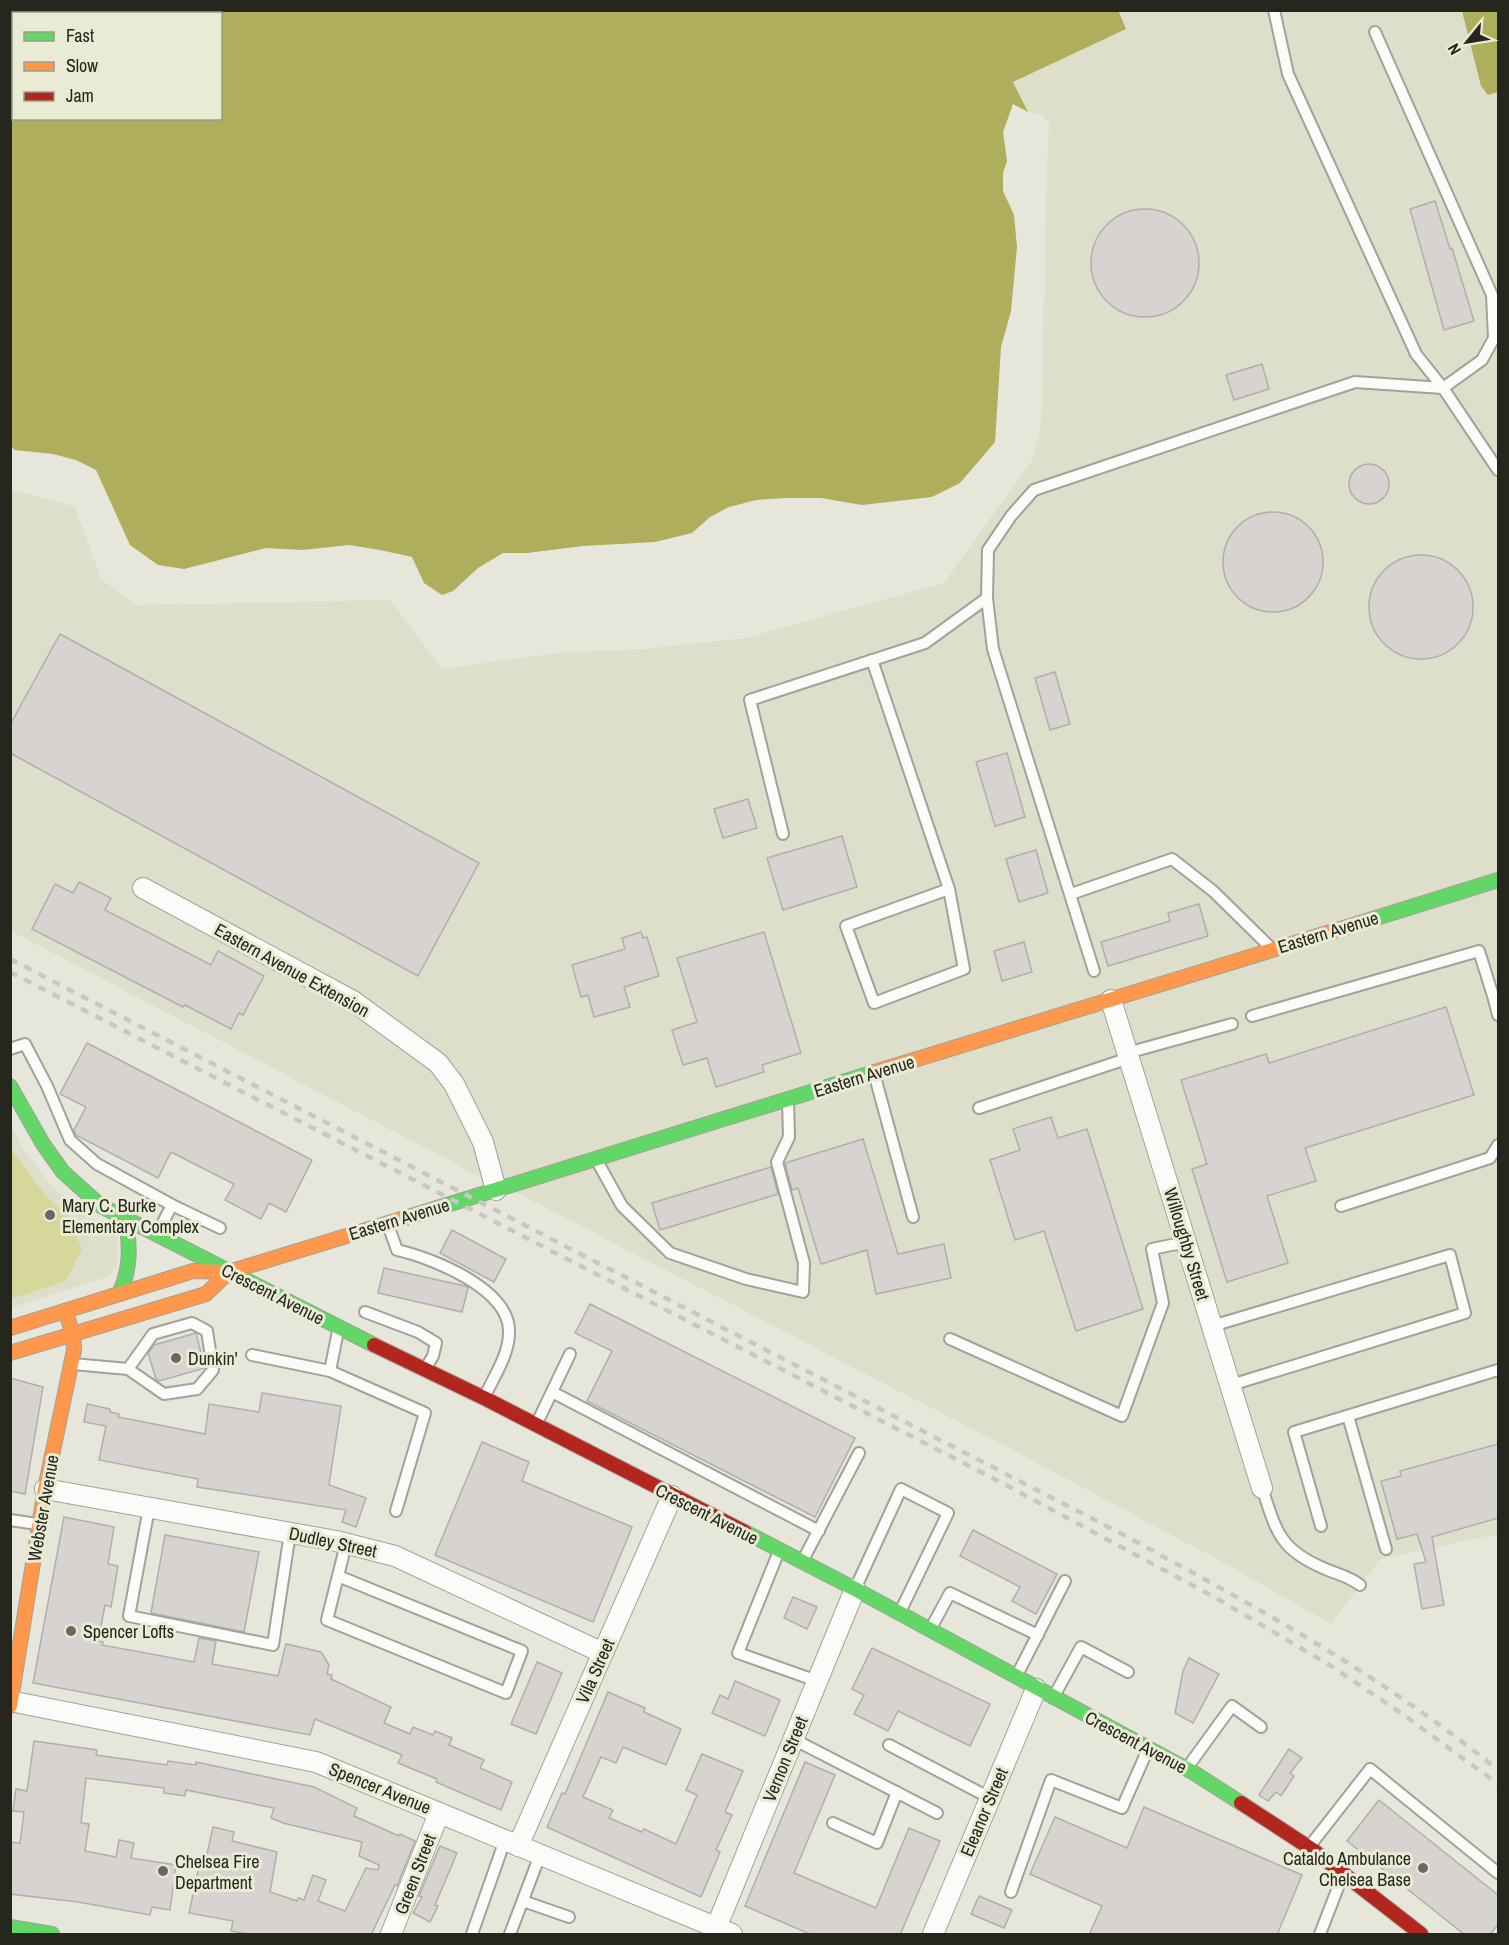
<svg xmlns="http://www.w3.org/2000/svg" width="1509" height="1945" viewBox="0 0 1509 1945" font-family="'Archivo Narrow',sans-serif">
  <rect width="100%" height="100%" fill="#e6e6da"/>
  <g fill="#dedfca">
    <path d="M1118,11H1498V1534L1380,1559L1331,1624L1237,1570L1024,1456L527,1198L475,1174L11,931L10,489L75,507L101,579L137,605L390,600L442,669L565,652L644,649L746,638L944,583L1033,459L1041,426L1048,134L1050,127L1049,123L1041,114L1028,112L1013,81L1126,29Z"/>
    <path d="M10,1124L22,1147L49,1183L70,1202L108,1228L118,1239V1264L109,1276L11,1308Z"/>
  </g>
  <path fill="#d6d79b" d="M10,1148L46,1196L67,1215L82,1249L66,1281L11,1299Z"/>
  <g fill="#aeae5c" fill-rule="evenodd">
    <path d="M1118,10L1126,29L1013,82L1028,112L1013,104L1003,132L1007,161L1003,173V191L1014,215L1017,247L1011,311L1001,347L995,442L960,483L932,497L862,505L821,498H786L756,500L729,507L710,517L692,533L655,542L583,546L527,553H503L478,568L453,591L442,595L424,583L412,557L380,550L349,545L302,550L266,548L184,569L158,565L130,545L96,470L76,460L53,454L15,450L11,447V11ZM14,14H220V118H14Z"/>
    <path d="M1462,11H1498V92L1488,95L1481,86Z"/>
  </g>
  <g fill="#d6d3d1" stroke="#b1aeac" stroke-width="1.5">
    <path d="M1435,201L1450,249L1452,248L1474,321L1444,330L1410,209Z"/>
    <circle cx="1145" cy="263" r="54"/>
    <path d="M1262,364L1269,389L1234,400L1226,375Z"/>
    <circle cx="1369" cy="484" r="20"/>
    <circle cx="1273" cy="562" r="50"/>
    <circle cx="1421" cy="607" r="52"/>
    <path d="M60,634L479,863L418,976L10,753V725Z"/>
    <path d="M1055,672L1070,724L1050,730L1035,678Z"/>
    <path d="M1007,753L1025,817L995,826L976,762Z"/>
    <path d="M748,799L757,828L723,838L714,809Z"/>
    <path d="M842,836L857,887L783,910L767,858Z"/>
    <path d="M1036,850L1048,893L1019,902L1006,859Z"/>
    <path d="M79,882L111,898L105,910L211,965L218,951L264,976L243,1015L239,1013L231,1029L185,1005L183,1007L32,929L55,884L73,893Z"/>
    <path d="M1199,904L1208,936L1108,966L1101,942L1170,921L1168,913Z"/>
    <path d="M641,932L643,938L647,937L659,976L624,987L630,1007L594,1017L588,995L581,997L572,965L625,949L622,938Z"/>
    <path d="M764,932L801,1053L762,1065L764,1072L716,1087L707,1058L683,1065L672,1030L697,1022L677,958Z"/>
    <path d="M1024,942L1032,972L1002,981L994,951Z"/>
    <path d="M1446,1007L1474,1095L1305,1148L1316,1181L1267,1196L1288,1263L1227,1282L1192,1169L1207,1164L1181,1080L1266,1054L1269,1063Z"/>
    <path d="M87,1043L312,1160L286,1212L269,1203L261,1219L225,1200L234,1184L171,1152L158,1178L76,1135L74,1130L86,1107L60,1094Z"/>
    <path d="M1051,1117L1058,1138L1087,1129L1143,1309L1076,1331L1044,1231L1015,1240L990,1160L1020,1150L1013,1129Z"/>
    <path d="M863,1139L898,1254L944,1244L951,1278L876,1294L867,1250L821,1264L798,1188L792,1190L785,1163Z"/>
    <path d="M771,1167L778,1194L660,1230L652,1203Z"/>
    <path d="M452,1230L506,1259L494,1282L440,1253Z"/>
    <path d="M384,1268L465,1286L468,1288L462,1312L378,1293Z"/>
    <path d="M590,1304L855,1438L815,1517L587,1401L612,1351L575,1333Z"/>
    <path d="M196,1333L205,1368L159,1381L156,1379L148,1353L154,1345Z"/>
    <path d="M10,1378L43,1387L25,1494L10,1491Z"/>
    <path d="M262,1393L341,1406L329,1485L366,1498L356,1527L342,1522L346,1510L197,1487L198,1479L99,1460L106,1426L84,1422L87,1404L110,1409V1412L119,1414L118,1417L205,1434L209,1404L259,1412Z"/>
    <path d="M482,1442L529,1462L522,1481L632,1527L593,1622L435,1555Z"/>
    <path d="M1498,1444V1518L1432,1537L1444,1605L1422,1609L1414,1564L1426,1562L1417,1534L1397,1539L1381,1481L1401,1476L1400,1471Z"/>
    <path d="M64,1517L114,1527L108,1564L118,1566L111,1607L105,1605L98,1641L103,1642L102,1645L194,1662L199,1638L216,1641L212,1664L278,1676L286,1644L321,1652L329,1665L327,1674L332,1675L331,1679L391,1707L384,1723L410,1734L413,1727L433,1735L435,1731L452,1738L449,1745L484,1760L480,1768L512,1782L501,1810L436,1782L437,1779L398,1763L402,1755L315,1719L310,1735L33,1683Z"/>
    <path d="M973,1530L1057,1574L1036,1614L1012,1601L1020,1587L960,1556Z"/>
    <path d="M165,1535L259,1552L244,1632L151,1613Z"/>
    <path d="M793,1597L817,1607L807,1629L784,1618Z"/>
    <path d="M872,1648L990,1704L970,1746L898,1711L888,1731L854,1714L864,1695L852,1689Z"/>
    <path d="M1189,1658L1219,1674L1193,1723L1175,1713L1183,1671Z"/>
    <path d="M537,1662L562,1673L536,1734L511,1724Z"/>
    <path d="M735,1681L780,1700L765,1736L712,1713L720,1695L728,1699Z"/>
    <path d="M608,1692L645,1708L644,1712L681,1729L666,1765L623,1747L616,1763L601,1757L583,1797L613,1810L609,1818L642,1832L644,1829L676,1844L697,1795L686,1790L702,1754L743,1771L725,1812L732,1815L716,1850L720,1852L701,1897L547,1827L562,1793L565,1794Z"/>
    <path d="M34,1741L97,1750L96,1755L167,1765L168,1761L196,1765V1762L314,1787L357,1808L354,1816L399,1836L400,1834L415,1841L397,1886L395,1885L371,1935H252L231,1931L233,1921L189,1913L200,1862L205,1863L213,1827L234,1832L232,1841L277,1852L270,1892L297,1901L298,1898L304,1900L313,1875L326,1880L318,1901L345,1911L366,1868L378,1870L379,1865L359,1856L362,1842L283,1823L271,1818L274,1808L186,1790L185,1796L164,1793V1788L86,1778L81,1823L89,1824L85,1851L116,1857L119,1840L134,1843L131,1858L176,1865L170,1910L152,1907L150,1915L78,1902L10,1894V1842L20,1843L24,1812L13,1811L16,1789L27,1791Z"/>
    <path d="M1289,1749L1302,1758L1290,1773L1294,1776L1281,1796L1276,1792L1268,1801L1259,1795Z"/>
    <path d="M805,1762L835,1775L794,1873L876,1908L909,1828L940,1841L900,1935H812L745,1906Z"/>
    <path d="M1379,1800L1498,1895V1924L1490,1935H1465L1347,1841Z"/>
    <path d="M1144,1807L1302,1875L1277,1935H1089L1102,1906L1030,1874L1055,1817L1127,1848Z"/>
    <path d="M440,1846L457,1853L435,1905L438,1906L430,1922L413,1913L422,1897L419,1896Z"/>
    <path d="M979,1896L1012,1910L1004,1928L971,1914Z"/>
  </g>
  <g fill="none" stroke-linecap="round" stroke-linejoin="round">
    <g stroke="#a2a299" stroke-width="14">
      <g id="lane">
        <path d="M1274,10L1288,74L1416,354L1443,388L1498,470"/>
        <path d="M872,660L949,889L846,926L874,1003L964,969L949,889"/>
        <path d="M783,834L750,700L925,643L987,598"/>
        <path d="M1071,894L1172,859L1213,891L1271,948"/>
        <path d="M1094,971L993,649L987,598L988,550L1011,516L1034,490L1355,382L1443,388L1482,360L1494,338L1492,295L1375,32"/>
        <path d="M1494,999L1498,1015"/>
        <path d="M1252,1016L1479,951L1494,999L1498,998"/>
        <path d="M10,1049L25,1044L47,1086L70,1140L97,1164L172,1205L220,1228"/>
        <path d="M1127,1053L1232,1024"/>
        <path d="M874,1073L913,1217"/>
        <path d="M979,1108L1129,1058"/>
        <path d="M596,1159L622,1206L670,1253L746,1279L803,1292L804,1263L777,1162L789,1137L788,1100"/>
        <path d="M1341,1206L1490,1158L1498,1145"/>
        <path d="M388,1225L397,1250C432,1258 511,1289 509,1333C509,1355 493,1378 484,1398"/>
        <path d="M157,1234L172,1205"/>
        <path d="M365,1312L418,1332L436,1343L433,1356L425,1369"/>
        <path d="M1212,1326L1450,1255L1465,1313L1231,1385"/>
        <path d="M950,1339L1122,1416L1163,1303L1152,1249L1186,1242"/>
        <path d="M252,1355L330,1371L338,1331"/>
        <path d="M73,1364L128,1369L164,1394L197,1389L213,1370L207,1331L192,1323L153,1334L128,1369"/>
        <path d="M330,1371L425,1413L396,1511"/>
        <path d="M552,1392L819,1531"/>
        <path d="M1348,1416L1386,1549"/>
        <path d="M536,1425L570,1354"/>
        <path d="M1262,1488C1276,1529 1278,1548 1321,1567C1335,1574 1347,1575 1360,1585"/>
        <path d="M149,1508L129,1616L273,1645L290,1533"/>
        <path d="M10,1520L37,1524"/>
        <path d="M1321,1526L1294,1432L1498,1370"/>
        <path d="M779,1551L738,1653L817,1681"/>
        <path d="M802,1562L859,1453"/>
        <path d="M338,1576L522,1651L506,1693L327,1620L346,1544"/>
        <path d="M855,1589L901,1489L948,1513L900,1612"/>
        <path d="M931,1628L950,1593L1038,1635"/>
        <path d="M1016,1677L1065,1581"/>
        <path d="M1053,1698L1081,1647L1128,1672"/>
        <path d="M793,1739L937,1813"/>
        <path d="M889,1745L990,1798"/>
        <path d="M1187,1768L1232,1706L1261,1727"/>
        <path d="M833,1823L877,1843L897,1792"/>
        <path d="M1309,1847L1370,1769L1498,1873"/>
        <path d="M1011,1892L1051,1780L1122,1808L1148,1749"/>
        <path d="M523,1901L569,1917"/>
        <path d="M472,1934L505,1840"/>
        <path d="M510,1934L540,1855"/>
        <path d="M1320,1934L1342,1877"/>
      </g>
    </g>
    <g stroke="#a2a299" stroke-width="22">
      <g id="street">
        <path d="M143,888L353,1001L438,1063L454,1084L483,1142L496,1190"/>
        <path d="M1111,1000L1262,1488"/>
        <path d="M45,1489L336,1541L395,1556L603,1653"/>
        <path d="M10,1701L316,1762L732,1934"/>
        <path d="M518,1846L672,1496"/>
        <path d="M716,1928L855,1589"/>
        <path d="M391,1934L439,1813"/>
        <path d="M933,1934L1036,1689"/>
      </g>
    </g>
    <g stroke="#a2a299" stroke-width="16">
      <g id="fast">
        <path d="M1360,923L1498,880"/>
        <path d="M10,1086L43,1144L63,1172L101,1206L374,1345"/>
        <path d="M405,1218L875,1072"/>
        <path d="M119,1294C131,1269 130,1247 126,1220"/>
        <path d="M745,1532L855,1589L1194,1773L1241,1803"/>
        <path d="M10,1927L52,1934"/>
      </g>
    </g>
    <g stroke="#a2a299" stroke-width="16">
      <g id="slow">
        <path d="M875,1072L1360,923"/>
        <path d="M10,1328L193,1271L229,1272L405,1218"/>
        <path d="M10,1353L206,1294L229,1272"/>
        <path d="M10,1706L45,1489L74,1350L73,1333L65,1311"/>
      </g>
    </g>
    <g stroke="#a2a299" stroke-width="16">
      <g id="jam">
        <path d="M374,1345L484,1398L745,1532"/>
        <path d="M1241,1803L1313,1850L1421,1934"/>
      </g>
    </g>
    <use href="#lane" stroke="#fbfbf9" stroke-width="10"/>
    <use href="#street" stroke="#fbfbf9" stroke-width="20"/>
    <use href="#fast" stroke="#63d668" stroke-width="14"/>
    <use href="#slow" stroke="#ff974d" stroke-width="14"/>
    <use href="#jam" stroke="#b3261e" stroke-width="14"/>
    <g stroke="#c7c7c5" stroke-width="4.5" stroke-dasharray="8 8" stroke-linecap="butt">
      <path d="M10,959L1120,1533C1251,1604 1382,1675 1498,1770"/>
      <path d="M10,972L1006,1485L1216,1598L1331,1666L1401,1713L1498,1784"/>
    </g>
  </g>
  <g fill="#696960" stroke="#eaebd5" stroke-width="2">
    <circle cx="50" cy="1215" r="6"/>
    <circle cx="176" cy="1358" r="6"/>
    <circle cx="71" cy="1631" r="6"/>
    <circle cx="1423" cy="1868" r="6"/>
    <circle cx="163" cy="1871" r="6"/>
  </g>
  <g text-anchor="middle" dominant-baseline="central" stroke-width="6" stroke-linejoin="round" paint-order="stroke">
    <g font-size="18" fill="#25261e" stroke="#eaebd5">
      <text transform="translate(1328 932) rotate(-17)">Eastern Avenue</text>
      <text transform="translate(292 970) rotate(29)">Eastern Avenue Extension</text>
      <text transform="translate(864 1076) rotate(-17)">Eastern Avenue</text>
      <text transform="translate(399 1219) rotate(-17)">Eastern Avenue</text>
      <text transform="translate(1187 1244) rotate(73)">Willoughby Street</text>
      <text transform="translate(273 1294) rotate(27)">Crescent Avenue</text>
      <text transform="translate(43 1508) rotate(-80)">Webster Avenue</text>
      <text transform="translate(707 1514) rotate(27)">Crescent Avenue</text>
      <text transform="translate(333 1542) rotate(12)">Dudley Street</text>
      <text transform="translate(595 1671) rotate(-66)">Vila Street</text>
      <text transform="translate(1136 1742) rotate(28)">Crescent Avenue</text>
      <text transform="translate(785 1759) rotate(-68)">Vernon Street</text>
      <text transform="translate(380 1788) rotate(22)">Spencer Avenue</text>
      <text transform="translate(984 1812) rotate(-67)">Eleanor Street</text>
      <text transform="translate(415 1874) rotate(-69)">Green Street</text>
    </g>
    <g font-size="18" fill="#25261e" stroke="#eaebd5" text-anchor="start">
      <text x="62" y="1205">Mary C. Burke<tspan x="62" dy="21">Elementary Complex</tspan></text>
      <text x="188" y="1358">Dunkin'</text>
      <text x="83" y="1631">Spencer Lofts</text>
      <text x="1411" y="1858" text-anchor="end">Cataldo Ambulance<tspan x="1411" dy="21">Chelsea Base</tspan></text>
      <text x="175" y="1861">Chelsea Fire<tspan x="175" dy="21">Department</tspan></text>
    </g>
  </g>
  <rect width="1509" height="1945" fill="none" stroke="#25261e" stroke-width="24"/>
  <rect x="12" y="12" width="210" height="108" fill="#eaebd5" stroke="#9b9c8c" stroke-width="1.5"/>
  <rect x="24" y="32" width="30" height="9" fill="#63d668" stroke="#9b9c8c" stroke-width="1.5"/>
  <text x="66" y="42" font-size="18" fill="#25261e">Fast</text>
  <rect x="24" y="62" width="30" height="9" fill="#ff974d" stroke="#9b9c8c" stroke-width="1.5"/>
  <text x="66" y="72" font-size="18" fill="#25261e">Slow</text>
  <rect x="24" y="92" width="30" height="9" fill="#b3261e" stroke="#9b9c8c" stroke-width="1.5"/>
  <text x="66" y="102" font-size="18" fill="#25261e">Jam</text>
  <g transform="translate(1467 42) rotate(240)" stroke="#eaebd5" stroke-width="4.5" paint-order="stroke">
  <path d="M0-4.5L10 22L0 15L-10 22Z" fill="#25261e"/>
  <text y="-9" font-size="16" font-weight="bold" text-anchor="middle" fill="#25261e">N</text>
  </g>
</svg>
